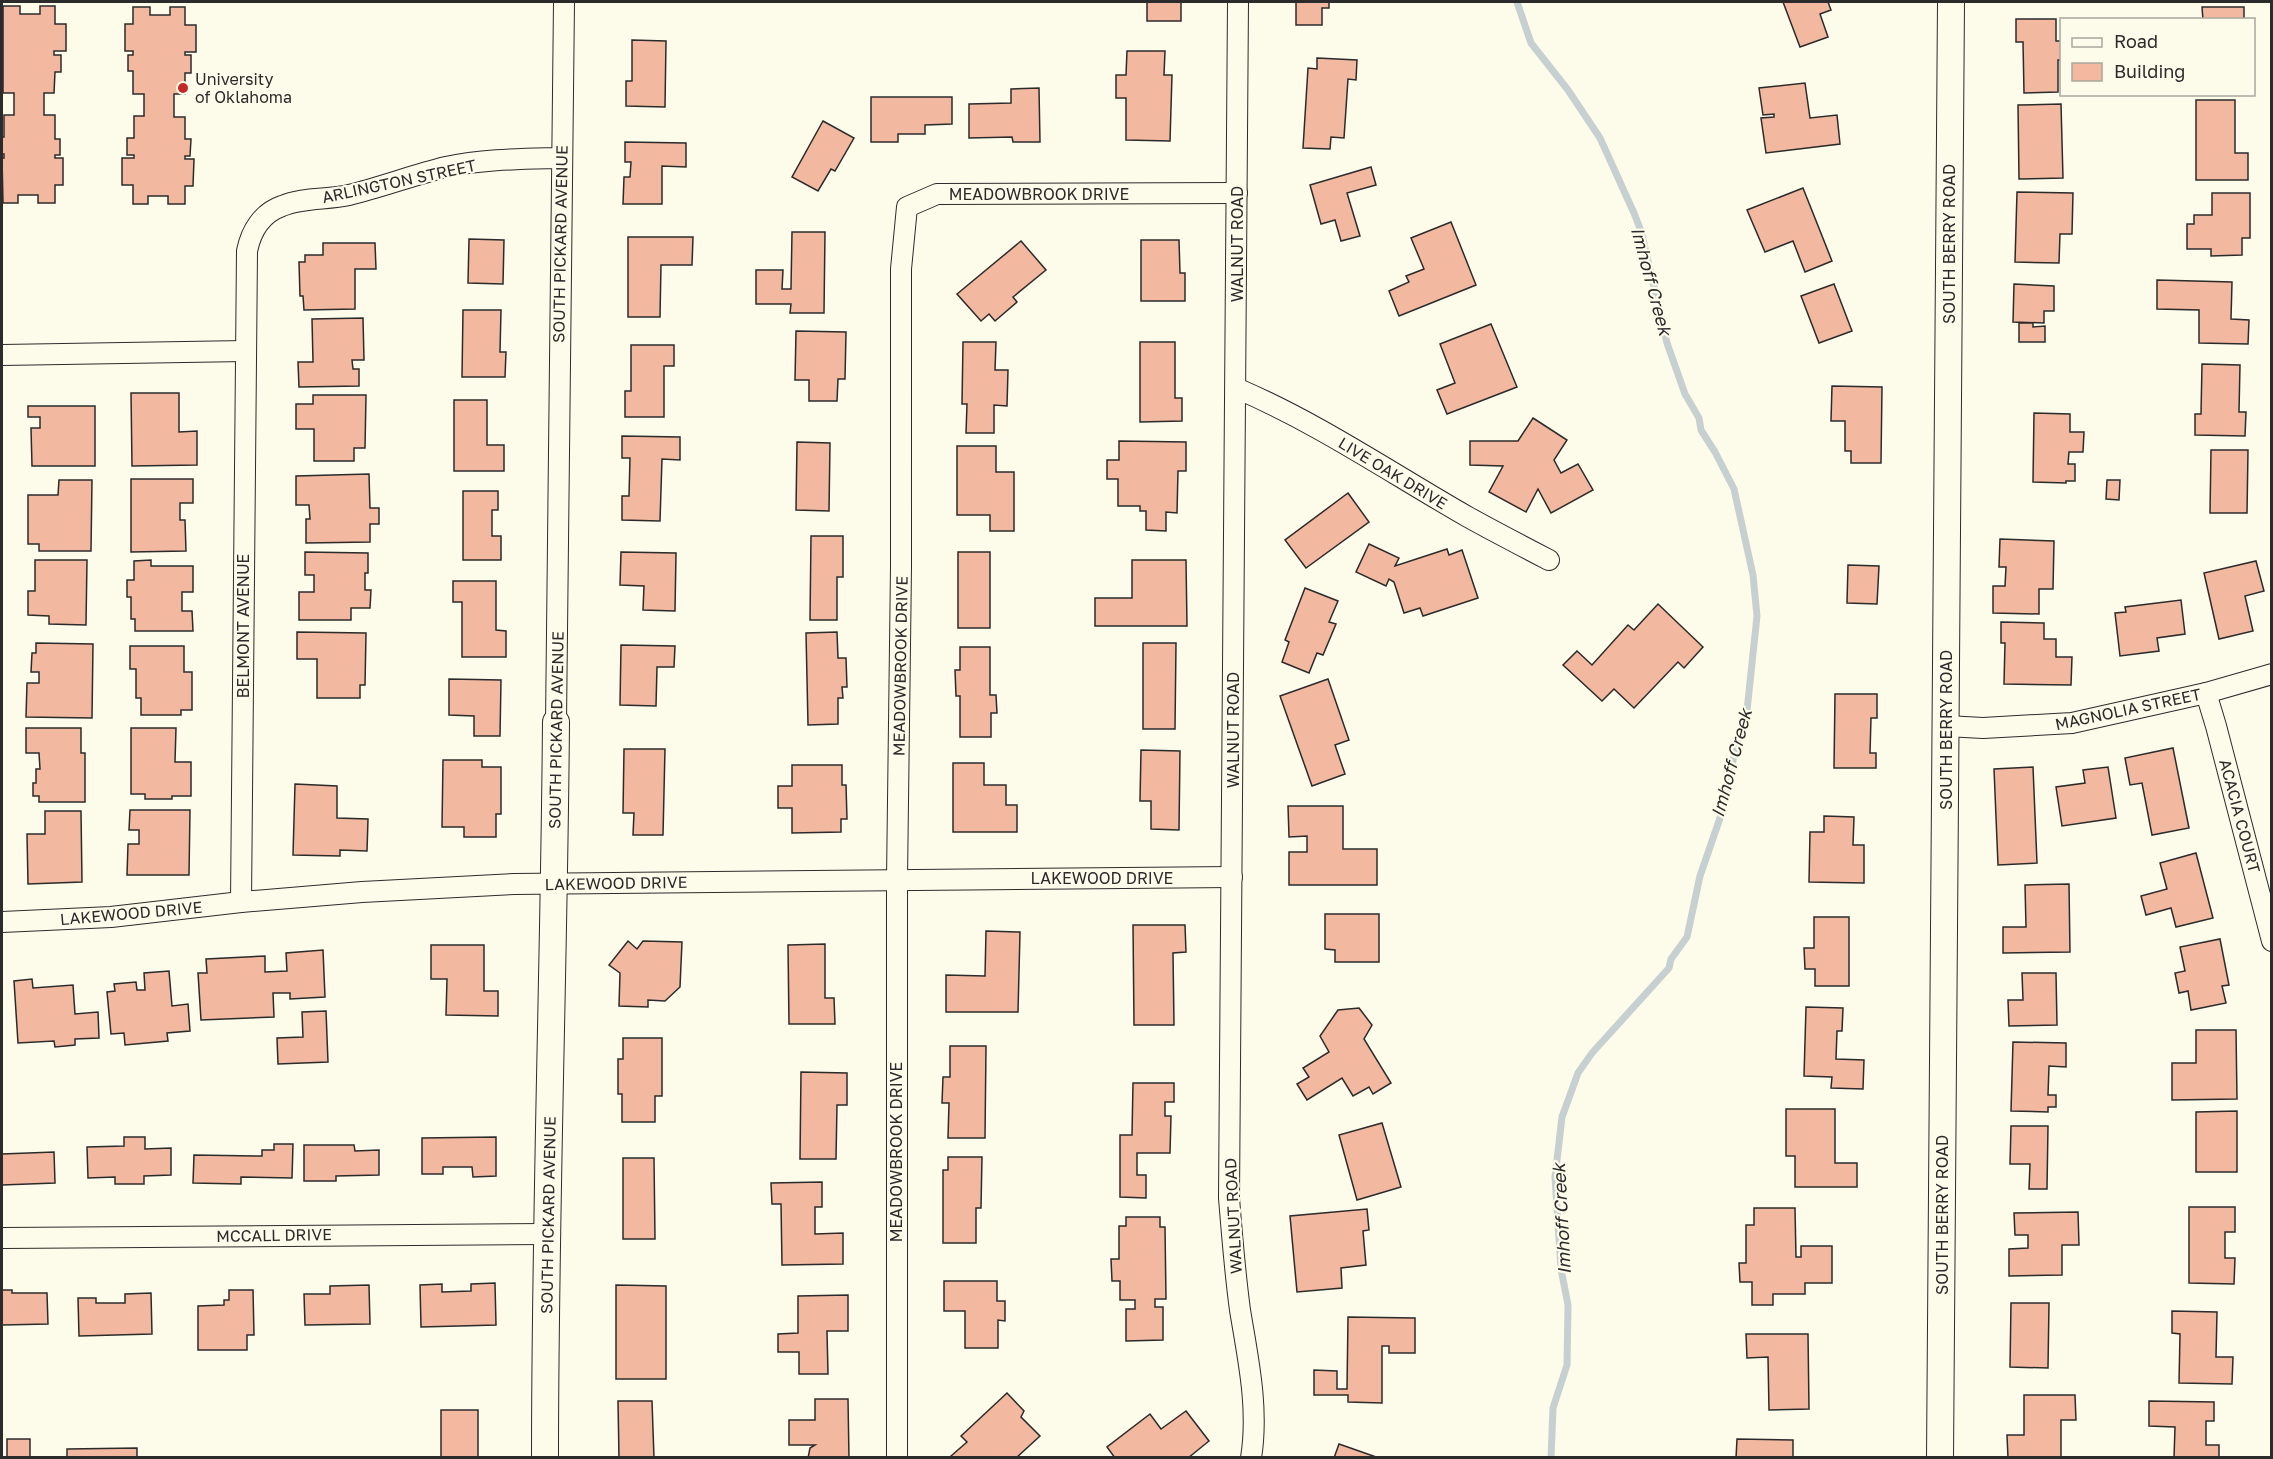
<svg xmlns="http://www.w3.org/2000/svg" width="2273" height="1459" viewBox="0 0 2273 1459" font-family="'Golos Text',sans-serif">
  <rect width="100%" height="100%" fill="#fdfbea"/>
  <g fill="none" stroke-linecap="round" stroke-linejoin="round">
    <path stroke="#c7d0d0" stroke-width="7" d="M1517,2L1531,43L1568,90L1600,138L1634,213L1641,231L1667,343L1685,394L1699,418L1701,430L1715,452L1734,489L1753,575L1757,616L1746,720L1737,743L1720,818L1700,876L1687,937L1671,959L1669,968L1592,1053L1578,1073L1562,1117L1555,1177L1561,1269L1568,1305L1567,1365L1553,1408L1551,1458"/>
  </g>
  <g fill="#f2b8a0" stroke="#2b2b2b" stroke-width="1.5">
    <rect x="1147" y="2" width="34" height="19"/>
    <path d="M1296,2H1329V8H1322V25H1296Z"/>
    <path d="M1783,2H1828L1831,10L1820,14L1828,37L1800,47Z"/>
    <path d="M3,6H20V14H40V6H55V24H66V51H54V55H61V72H55L54,93H44V115H55V139H60V155H55V158H63V185H55V203H38V195H18V203H3L2,158H4V154H2V137H4V115H14V93H3Z"/>
    <path d="M133,7H150V15H170V7H185V25H196V52H185V55H191V73H185V94H174V117H185V139H191L190,156H185V159H194L193,186H185V204H168V196H148V204H133V185H122V158H134V155H127V138H134V116H144V94H133V71H128V55H133V51H125V24H133Z"/>
    <path d="M2202,7H2244V20H2203Z"/>
    <path d="M2016,19H2056V41H2062V60H2058V92L2024,93L2023,42H2016Z"/>
    <path d="M632,40L666,41L665,107L626,106V81H632Z"/>
    <path d="M1127,51H1165L1164,75H1172L1170,141L1126,140V98H1116V75H1126Z"/>
    <path d="M1317,58L1357,60L1356,80L1348,79L1344,138L1331,137L1330,149L1303,148L1308,68L1317,69Z"/>
    <path d="M1805,83L1810,118L1837,115L1840,144L1766,153L1761,118L1774,117V114L1763,115L1759,88Z"/>
    <path d="M1039,88L1040,142H1013L1012,137L969,138V104L1011,103V89Z"/>
    <path d="M871,97H952V124L925,125V134H898V142H871Z"/>
    <path d="M2196,100H2235V153H2248V180H2196Z"/>
    <path d="M2061,104L2063,178L2019,179L2018,105Z"/>
    <path d="M823,121L854,138L835,171L831,169L818,191L792,177Z"/>
    <path d="M625,142L686,143V167L662,166V204H623L624,177H630L631,162H625Z"/>
    <path d="M1371,167L1376,185L1347,193L1360,236L1341,241L1335,220L1321,224L1310,185Z"/>
    <path d="M1803,188L1832,261L1805,272L1793,241L1765,252L1747,210Z"/>
    <path d="M2017,192L2073,193L2072,234H2060L2059,263L2015,262Z"/>
    <path d="M2212,193H2250V238H2242V255L2211,256V249H2187V224H2194V215H2212Z"/>
    <path d="M1451,222L1476,285L1399,316L1389,291L1409,282L1406,276L1424,269L1411,238Z"/>
    <path d="M792,232H825L824,313H790L791,304H756V270H783L782,289H791Z"/>
    <path d="M628,237H693L692,265H661L660,317H628Z"/>
    <path d="M469,239L504,240L503,284L468,283Z"/>
    <path d="M1141,240H1179L1180,273H1185V301H1141Z"/>
    <path d="M1021,241L1046,270L1013,297L1017,302L995,321L989,314L981,321L957,294Z"/>
    <path d="M323,243H375L376,269H355V309L304,310L303,296H300L299,262H305V255H323Z"/>
    <path d="M2157,280L2232,282L2231,319L2249,320L2248,344L2199,343V310L2157,309Z"/>
    <path d="M1834,284L1852,331L1819,343L1801,296Z"/>
    <path d="M2014,284L2054,286V311H2044V323L2013,322Z"/>
    <path d="M463,310H501L500,352H506L505,377H462Z"/>
    <path d="M363,318L364,360H352L353,369H359V386L299,387L298,362H313L312,319Z"/>
    <path d="M2019,323H2033V327L2045,326V342H2019Z"/>
    <path d="M1491,324L1517,387L1447,414L1437,390L1455,383L1440,344Z"/>
    <path d="M796,331L846,332L845,379H838L837,401H809V380H795Z"/>
    <path d="M963,342H996L995,370H1008L1007,406L994,405V433H966L967,404H962Z"/>
    <path d="M1140,342H1175V398H1182V421L1140,422Z"/>
    <path d="M631,345H674V366H664V417H625V391H631Z"/>
    <path d="M2202,364L2240,365L2239,412H2246L2245,436L2195,435V414H2201Z"/>
    <path d="M1832,386L1882,387L1881,463H1851V451H1845V421H1831Z"/>
    <path d="M131,393H179V432L197,431V465L132,466Z"/>
    <path d="M313,395H366L365,448H354V461H314V429H296V404H313Z"/>
    <path d="M454,400H487V445H504V471H454Z"/>
    <path d="M28,406H95V466H32L31,428H40V417H28Z"/>
    <path d="M2034,413L2070,414V432H2084L2083,452H2069L2068,464H2075V481H2066V483L2033,482Z"/>
    <path d="M1533,418L1567,440L1554,460L1561,473L1578,464L1593,490L1551,513L1538,489L1526,512L1489,492L1503,466L1470,465V441H1518Z"/>
    <path d="M622,436L680,437V460L662,459L660,521L622,520V496H629L630,458H622Z"/>
    <path d="M1119,441L1186,442V471H1178L1177,513L1166,512V531L1146,530V511H1140V506H1118V479H1107V460H1119Z"/>
    <path d="M797,442L830,443L829,511L796,510Z"/>
    <path d="M957,446H996V472H1014V531H990V515H957Z"/>
    <path d="M2211,450H2248L2247,513H2210Z"/>
    <path d="M369,474L370,508H379V524H370V542L306,543V519H310L309,505H296V476Z"/>
    <path d="M131,479H193V503H180V520H185L186,551L131,552Z"/>
    <path d="M59,480H92L91,551H39V544H28V495H58Z"/>
    <path d="M2107,480H2120L2119,500L2106,499Z"/>
    <path d="M463,491H498V510H492V536H501V560H463Z"/>
    <path d="M1348,493L1369,522L1306,568L1285,540Z"/>
    <path d="M811,536H843V577H837V620H810Z"/>
    <path d="M2000,539L2054,541L2053,589H2039V614L1993,613V586H2005L2006,567H1999Z"/>
    <path d="M1369,544L1399,558L1395,566L1447,549L1449,555L1462,550L1478,598L1423,616L1420,608L1404,613L1394,582L1389,579L1386,586L1356,572Z"/>
    <path d="M305,552L368,553V573H365V590H371L370,608H351V620H299V592H314V575H305Z"/>
    <path d="M621,552L676,553L675,611L643,610L644,586L620,585Z"/>
    <rect x="958" y="552" width="32" height="76"/>
    <path d="M35,560H87L86,625L49,624V616L28,615V591H35Z"/>
    <path d="M151,560V566H193V592H182V611H192L193,631H135V619H131V597H127V580H134V561Z"/>
    <path d="M1132,560H1186L1187,626H1095V598H1132Z"/>
    <path d="M2256,561L2264,591L2245,596L2253,631L2219,639L2204,573Z"/>
    <path d="M1848,565L1879,566L1877,604L1847,603Z"/>
    <path d="M453,581H496V630L506,631V657H462V602H453Z"/>
    <path d="M1305,588L1338,601L1329,622L1336,624L1323,655L1317,653L1309,673L1282,662L1289,642L1285,640Z"/>
    <path d="M2181,600L2185,634L2157,638L2159,651L2120,656L2115,613L2126,612L2125,607Z"/>
    <path d="M1658,604L1703,647L1684,668L1678,662L1634,708L1614,689L1602,701L1563,665L1577,651L1592,665L1628,625L1634,630Z"/>
    <path d="M2001,622L2044,623V639H2056V657H2072L2071,685L2004,684L2005,643H2001Z"/>
    <path d="M297,632L366,633L365,685H360V698H317V659H297Z"/>
    <path d="M837,632L838,658H846L847,687H842L843,698H838V724L808,725L806,633Z"/>
    <path d="M36,643L93,644L92,718L26,717L27,683H39V672H31L32,653H36Z"/>
    <path d="M1143,643H1176L1175,729H1143Z"/>
    <path d="M621,645L675,646L674,667H657L656,706L620,705Z"/>
    <path d="M130,646H184V672H192V710H181V715H141V698H136V669H130Z"/>
    <path d="M960,647H990V695H996L997,713H991V737H960V696H956L955,670H960Z"/>
    <path d="M449,679L501,680L500,736H474V716L449,715Z"/>
    <path d="M1328,679L1349,740L1335,745L1345,774L1312,786L1280,696Z"/>
    <path d="M1835,694H1877V718H1871L1870,753H1876V768H1834Z"/>
    <path d="M26,728H81V753H85V802H39V796H33V783H36V769H40L39,753H26Z"/>
    <path d="M131,728H176L175,762H191V796H172V799H145V794H131Z"/>
    <path d="M2173,748L2189,828L2152,835L2142,783L2130,785L2125,758Z"/>
    <path d="M624,749H665L663,835H633L634,813H623Z"/>
    <path d="M1141,750L1180,751L1179,830L1151,829V801H1140Z"/>
    <path d="M443,760H482V767H501V814H496V837H464V827H442Z"/>
    <path d="M953,763H984V785H1006V805H1017V832H953Z"/>
    <path d="M792,765H842V785H846L847,819H841V832L792,833V808H778V786H792Z"/>
    <path d="M2033,767L2037,863L1998,865L1994,769Z"/>
    <path d="M2108,767L2116,818L2062,826L2056,787L2085,783L2083,770Z"/>
    <path d="M295,784L337,786V818L368,819L367,851L340,850V856L293,855Z"/>
    <path d="M1288,806H1343V849H1377V885H1289V852H1307V836L1289,837Z"/>
    <path d="M130,810H190L189,875H127L128,844H139V830H129Z"/>
    <path d="M45,811H81L82,882L28,884L27,834H45Z"/>
    <path d="M1824,816L1854,817L1853,845H1864V883L1809,882L1810,832H1824Z"/>
    <path d="M2196,853L2213,918L2176,927L2171,908L2146,915L2141,896L2167,889L2160,863Z"/>
    <path d="M2069,884L2070,952L2003,953V927H2026L2025,885Z"/>
    <path d="M1325,914H1379V962H1335V950L1325,949Z"/>
    <path d="M1814,917H1849V986H1815V969H1805L1804,948H1814Z"/>
    <path d="M1133,925H1185L1186,952L1173,953L1174,1025H1134Z"/>
    <path d="M986,931L1020,932L1018,1012H946V975L985,976Z"/>
    <path d="M2220,939L2229,985L2222,986L2226,1003L2191,1010L2188,991L2179,993L2175,973L2185,971L2180,947Z"/>
    <path d="M628,941L637,949L643,941L682,942L680,987L665,1001L648,1000V1007L619,1006L620,973L609,965Z"/>
    <path d="M825,944V998H834L835,1024H789L788,945Z"/>
    <path d="M431,945H484V991H498V1016L446,1015L447,979H431Z"/>
    <path d="M323,950L325,997L290,999V993H273L274,1017L201,1020L198,973H207L206,959L265,956V972L287,971L286,953Z"/>
    <path d="M169,971L172,1006L188,1004L190,1031L167,1033L168,1041L125,1045L124,1033L111,1034L107,992L115,991L114,984L136,982L137,990H145L144,973Z"/>
    <path d="M2022,973H2056L2057,1025L2009,1026L2008,1000H2023Z"/>
    <path d="M32,979L33,988L73,985L75,1014L98,1012L99,1038L75,1039V1045L55,1047L54,1041L18,1043L14,981Z"/>
    <path d="M1806,1007L1843,1008L1842,1031H1837L1836,1059L1864,1060L1863,1089L1831,1088L1832,1077L1804,1076Z"/>
    <path d="M1359,1008L1372,1025L1364,1039L1391,1083L1373,1094L1369,1087L1353,1096L1342,1078L1307,1100L1297,1084L1309,1077L1303,1068L1329,1052L1320,1036L1338,1010Z"/>
    <path d="M326,1011L328,1062L278,1064L277,1038L303,1037L302,1012Z"/>
    <path d="M2196,1030H2236L2237,1099L2172,1100V1063H2196Z"/>
    <path d="M623,1038H662V1096H655V1122H622V1094H618V1059H623Z"/>
    <path d="M2013,1042L2066,1043V1067L2049,1066L2048,1095H2056V1107H2048V1112L2011,1111Z"/>
    <path d="M950,1046H986L985,1138H948L949,1103H942L943,1077H950Z"/>
    <path d="M801,1072L847,1073V1105H837L836,1159H800Z"/>
    <path d="M1133,1083H1174V1102H1165V1116H1171L1170,1153H1137V1175H1146V1198L1120,1197V1135H1132Z"/>
    <path d="M1786,1109H1835V1163H1857V1187H1795V1156H1786Z"/>
    <path d="M2237,1111V1172H2196V1112Z"/>
    <path d="M1382,1123L1401,1187L1357,1200L1339,1135Z"/>
    <path d="M2011,1126H2048L2047,1189H2029L2030,1164H2010Z"/>
    <path d="M124,1137H145V1149L171,1148V1175L144,1176V1184H115V1177L88,1178L87,1147L124,1146Z"/>
    <path d="M496,1137V1176L473,1177L472,1167H443V1174H422V1138Z"/>
    <path d="M274,1144H293L292,1178L241,1177V1184L193,1183L194,1155L262,1156V1150H274Z"/>
    <path d="M304,1145H354L355,1151L379,1150V1175L336,1176V1181H304Z"/>
    <path d="M54,1152L55,1183L2,1185V1154Z"/>
    <path d="M948,1157H982L981,1208H976V1243H943V1170H948Z"/>
    <path d="M623,1158H654L655,1239H623Z"/>
    <path d="M822,1182V1207H815V1234L843,1233V1264L782,1265L781,1204H772L771,1183Z"/>
    <path d="M2189,1207H2235V1232H2225V1258H2235L2234,1284L2189,1283Z"/>
    <path d="M1754,1208H1795L1796,1257H1801V1246H1832V1283H1805V1294H1773V1305H1752V1282H1740L1739,1263H1746V1225H1754Z"/>
    <path d="M1367,1209L1369,1230L1363,1231L1366,1265L1341,1268L1342,1288L1297,1292L1290,1216Z"/>
    <path d="M2078,1212L2079,1245H2062V1275L2009,1276V1249L2028,1248V1235H2015L2014,1213Z"/>
    <path d="M1126,1217H1160V1227H1165L1166,1299H1155V1307H1163V1340L1126,1341V1309H1135V1300H1120V1281H1112L1111,1259H1119V1226H1126Z"/>
    <path d="M944,1281H997V1301H1005V1321L998,1320V1348H965V1311H944Z"/>
    <path d="M495,1283L496,1325L421,1327L420,1285L442,1284V1292L471,1291V1284Z"/>
    <path d="M369,1285L370,1324L305,1325L304,1294H330V1286Z"/>
    <path d="M616,1285L666,1286V1379H616Z"/>
    <path d="M2,1290H12V1293H47L48,1324L2,1325Z"/>
    <path d="M229,1290H253L254,1335H247V1350H198V1306L224,1305V1300H229Z"/>
    <path d="M151,1293L152,1334L79,1336L78,1298H96V1303H125V1294Z"/>
    <path d="M848,1295V1331H827L828,1374H799V1352H778V1334L798,1333V1296Z"/>
    <path d="M2011,1303H2049L2048,1368L2010,1367Z"/>
    <path d="M2172,1311L2217,1312L2216,1357H2233L2232,1384L2179,1383L2180,1334L2172,1333Z"/>
    <path d="M1348,1317L1415,1318V1353H1389V1346H1382V1403L1348,1402V1395H1314V1370L1337,1371V1389H1347Z"/>
    <path d="M1746,1334H1808L1809,1409L1769,1410L1768,1357L1747,1358Z"/>
    <path d="M1007,1393L1024,1411L1021,1417L1040,1436L1016,1458H953L951,1456L967,1442L961,1436Z"/>
    <path d="M2024,1395H2075L2076,1420H2061V1458H2008L2007,1435H2024Z"/>
    <path d="M815,1399H848L849,1458H808L810,1448L815,1445H789V1420H815Z"/>
    <path d="M618,1401H652L654,1458H619Z"/>
    <path d="M2149,1401L2214,1402V1421H2206V1445H2219V1458H2174L2175,1427L2149,1426Z"/>
    <rect x="441" y="1410" width="37" height="48"/>
    <path d="M1186,1411L1209,1441L1188,1458H1115L1107,1447L1150,1414L1161,1429Z"/>
    <rect x="7" y="1439" width="23" height="19"/>
    <path d="M1737,1439L1793,1440V1458H1736Z"/>
    <path d="M1339,1444L1379,1458H1334Z"/>
    <path d="M137,1448V1458H67V1449Z"/>
  </g>
  <g fill="none" stroke-linecap="round" stroke-linejoin="round">
    <g stroke="#2b2b2b" stroke-width="22">
      <g id="minor">
        <path d="M1238,2L1229,1198C1232,1236 1235,1273 1240,1310C1248,1359 1259,1408 1251,1458"/>
        <path d="M2,355L245,351"/>
        <path d="M1236,388C1318,423 1391,473 1468,517C1495,532 1522,546 1549,560"/>
        <path d="M2206,693L2216,726L2272,941"/>
        <path d="M556,722L564,2"/>
        <path d="M1946,726L1983,728L2072,723L2206,693L2272,674"/>
        <path d="M241,902L247,251C251,231 262,213 282,206C303,197 327,200 349,195C382,187 413,175 446,167C483,159 523,159 560,158"/>
        <path d="M2,922L111,917L241,902L362,892L514,884L1232,877"/>
        <path d="M2,1238L547,1234"/>
        <path d="M897,1458V879L901,567V269L907,207L937,194L1237,193"/>
      </g>
    </g>
    <g stroke="#2b2b2b" stroke-width="28">
      <g id="tertiary">
        <path d="M545,1458C545,1212 554,967 556,722"/>
        <path d="M1940,1458L1951,2"/>
      </g>
    </g>
    <use href="#minor" stroke="#fdfbea" stroke-width="20"/>
    <use href="#tertiary" stroke="#fdfbea" stroke-width="26"/>
  </g>
  <circle fill="#c62828" stroke="#fdfbea" stroke-width="2" cx="183" cy="88" r="6"/>
  <g text-anchor="middle" dominant-baseline="central" stroke-width="4.5" stroke-linejoin="round" paint-order="stroke">
    <g font-size="16" fill="#2b2b2b" stroke="#fdfbea" text-anchor="start">
      <text x="195" y="79">University<tspan x="195" dy="18">of Oklahoma</tspan></text>
    </g>
    <g font-size="16" fill="#2b2b2b" stroke="#fdfbea">
      <text transform="translate(399 181) rotate(-12)">ARLINGTON STREET</text>
      <text x="1039" y="194">MEADOWBROOK DRIVE</text>
      <text transform="translate(560 244) rotate(-89)">SOUTH PICKARD AVENUE</text>
      <text transform="translate(1237 244) rotate(-90)">WALNUT ROAD</text>
      <text transform="translate(1949 244) rotate(-90)">SOUTH BERRY ROAD</text>
      <text transform="translate(1393 473) rotate(31)">LIVE OAK DRIVE</text>
      <text transform="translate(243 626) rotate(-90)">BELMONT AVENUE</text>
      <text transform="translate(900 666) rotate(-89)">MEADOWBROOK DRIVE</text>
      <text transform="translate(2128 709) rotate(-12)">MAGNOLIA STREET</text>
      <text transform="translate(556 730) rotate(-89)">SOUTH PICKARD AVENUE</text>
      <text transform="translate(1233 730) rotate(-90)">WALNUT ROAD</text>
      <text transform="translate(1946 730) rotate(-90)">SOUTH BERRY ROAD</text>
      <text transform="translate(2240 816) rotate(75)">ACACIA COURT</text>
      <text x="1102" y="878">LAKEWOOD DRIVE</text>
      <text transform="translate(616 883) rotate(-1)">LAKEWOOD DRIVE</text>
      <text transform="translate(131 913) rotate(-5)">LAKEWOOD DRIVE</text>
      <text transform="translate(896 1152) rotate(-90)">MEADOWBROOK DRIVE</text>
      <text transform="translate(548 1215) rotate(-89)">SOUTH PICKARD AVENUE</text>
      <text transform="translate(1942 1215) rotate(-90)">SOUTH BERRY ROAD</text>
      <text transform="translate(1233 1216) rotate(-93)">WALNUT ROAD</text>
      <text transform="translate(274 1235) rotate(-1)">MCCALL DRIVE</text>
    </g>
    <g font-size="18" font-style="italic" fill="#2b2b2b" stroke="#fdfbea">
      <text transform="translate(1652 281) rotate(75)">Imhoff Creek</text>
      <text transform="translate(1731 763) rotate(-75)">Imhoff Creek</text>
      <text transform="translate(1561 1219) rotate(-93)">Imhoff Creek</text>
    </g>
  </g>
  <rect width="2273" height="1459" fill="none" stroke="#2b2b2b" stroke-width="6"/>
  <rect x="2060" y="18" width="195" height="78" fill="#fdfbea" stroke="#a9a89e" stroke-width="1.5"/>
  <rect x="2072" y="38" width="30" height="9" fill="#fdfbea" stroke="#a9a89e" stroke-width="1.5"/>
  <text x="2114" y="48" font-size="18" fill="#2b2b2b">Road</text>
  <rect x="2072" y="63" width="30" height="18" fill="#f2b8a0" stroke="#a9a89e" stroke-width="1.5"/>
  <text x="2114" y="78" font-size="18" fill="#2b2b2b">Building</text>
</svg>
